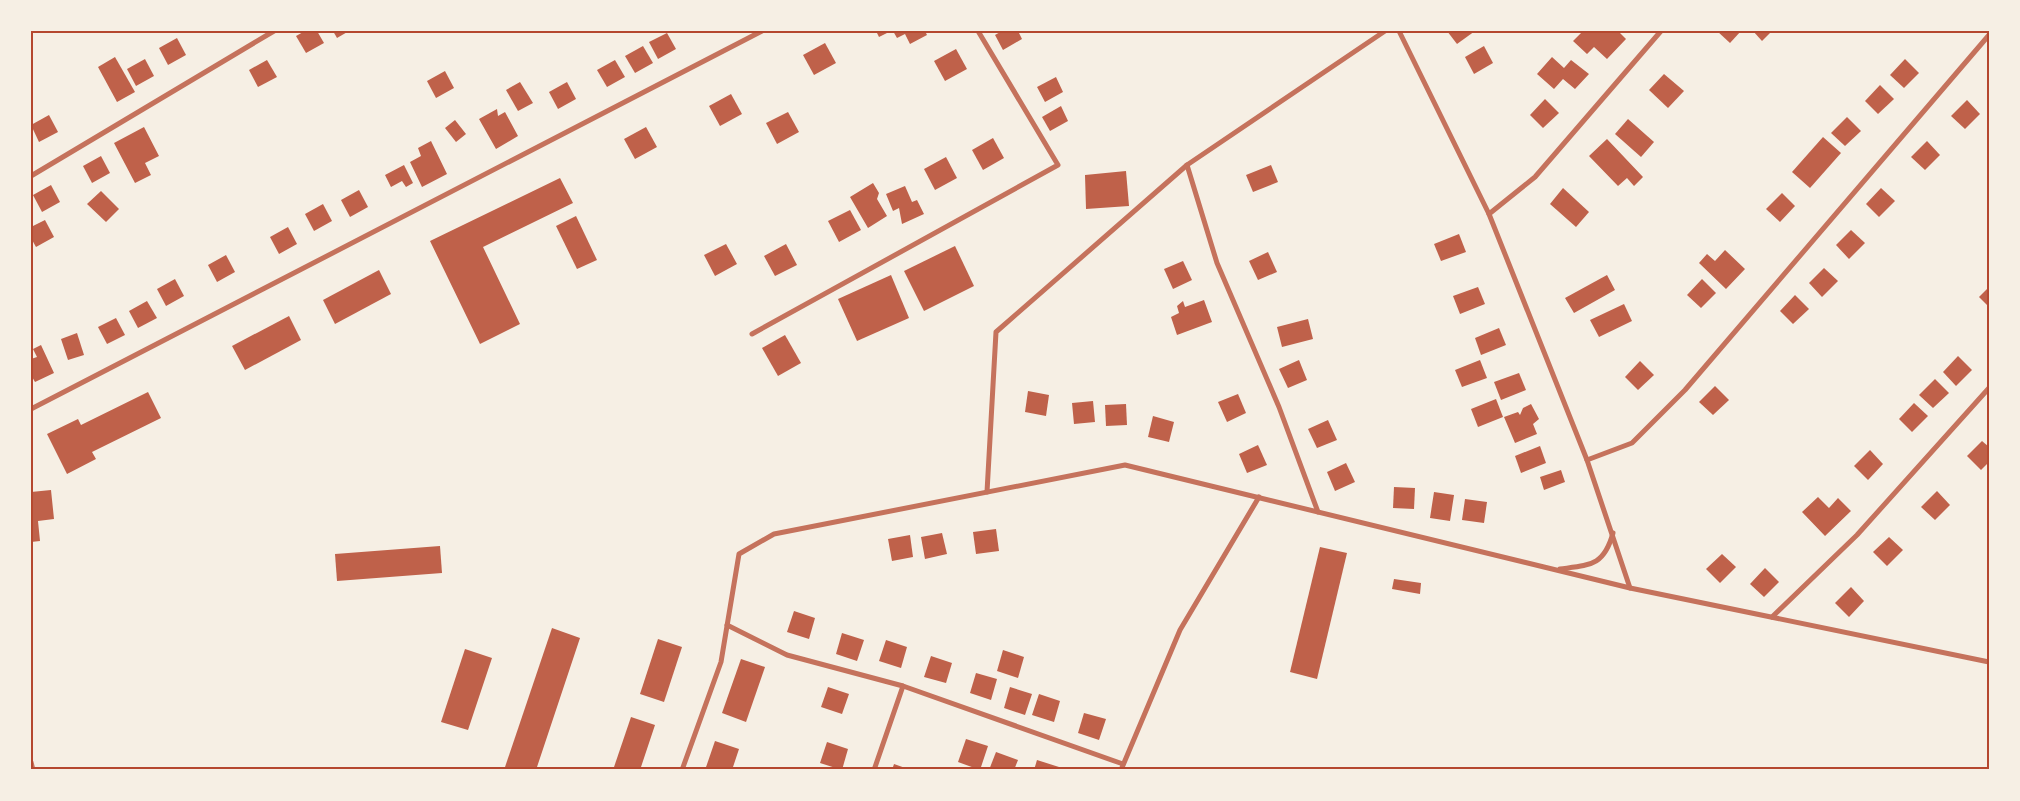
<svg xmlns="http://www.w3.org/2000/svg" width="2020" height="801" viewBox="0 0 2020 801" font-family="Overpass,sans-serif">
  <rect width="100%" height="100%" fill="#f6efe4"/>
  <g fill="#bf614a">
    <path d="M305,31H317L324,43L306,53L296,36Z"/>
    <path d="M333,31H349L337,38Z"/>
    <path d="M876,31H891L879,37Z"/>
    <path d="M893,31H925L927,35L910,44L905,34L897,38Z"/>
    <path d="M1002,31H1018L1022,39L1003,50L995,35Z"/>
    <path d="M1447,31H1475L1457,44Z"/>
    <path d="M1583,31H1618L1626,39L1607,59L1594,47L1587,54L1573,41Z"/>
    <path d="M1717,31H1741L1730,43Z"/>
    <path d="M1753,31H1772L1762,41Z"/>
    <path d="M667,33L676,49L658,59L649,42Z"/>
    <path d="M177,38L186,55L168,65L159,48Z"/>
    <path d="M825,43L836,63L814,75L803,55Z"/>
    <path d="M643,46L653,63L635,73L625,56Z"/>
    <path d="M1484,46L1493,63L1474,74L1465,57Z"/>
    <path d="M956,49L967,69L945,81L934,61Z"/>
    <path d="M115,57L135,92L117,102L98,67Z"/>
    <path d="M1552,57L1564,68L1571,60L1589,74L1575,89L1563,79L1554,89L1537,74Z"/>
    <path d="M145,59L154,76L136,86L127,69Z"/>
    <path d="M1905,59L1919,73L1904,88L1890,75Z"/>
    <path d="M267,60L277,77L258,87L249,70Z"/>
    <path d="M615,60L625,77L607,87L597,70Z"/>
    <path d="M445,71L454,88L436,98L427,81Z"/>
    <path d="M1664,74L1684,91L1668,108L1649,90Z"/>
    <path d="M1056,77L1063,92L1045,102L1037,87Z"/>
    <path d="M520,82L533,103L518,111L506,90Z"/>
    <path d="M567,82L576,99L558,109L549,92Z"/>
    <path d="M1880,85L1894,99L1878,114L1865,101Z"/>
    <path d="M731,94L742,114L720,126L709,106Z"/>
    <path d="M1545,99L1559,113L1543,128L1530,115Z"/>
    <path d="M1967,100L1980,114L1965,129L1951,116Z"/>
    <path d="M1061,106L1068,121L1050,131L1042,117Z"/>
    <path d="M497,109L498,116L505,112L518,136L496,149L479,119Z"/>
    <path d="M788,112L799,132L777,144L766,123Z"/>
    <path d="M49,115L58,132L39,142L31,125Z"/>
    <path d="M1847,117L1861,131L1845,146L1831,133Z"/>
    <path d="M1628,119L1654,142L1641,157L1615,134Z"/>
    <path d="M455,120L466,134L456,142L445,128Z"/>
    <path d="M144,127L159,156L145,163L151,175L135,183L114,143Z"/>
    <path d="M646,127L657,147L635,159L624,139Z"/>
    <path d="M1823,137L1841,153L1810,188L1792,172Z"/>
    <path d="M993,138L1004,158L983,170L972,150Z"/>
    <path d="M1607,139L1643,177L1634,186L1627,178L1618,186L1589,156Z"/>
    <path d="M431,141L447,174L422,187L410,162L421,156L418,148Z"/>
    <path d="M1927,141L1940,155L1925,170L1911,157Z"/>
    <path d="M101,156L110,173L92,183L83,166Z"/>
    <path d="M946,157L957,178L935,190L924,169Z"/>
    <path d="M404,165L413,183L406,187L402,181L391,187L385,175Z"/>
    <path d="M1271,165L1278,182L1253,192L1246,175Z"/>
    <path d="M1126,171L1129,206L1086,209L1085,175Z"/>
    <path d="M560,178L573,203L483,247L520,324L480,344L430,241Z"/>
    <path d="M873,183L879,193L877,199L887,216L868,228L850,197Z"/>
    <path d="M51,185L60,202L42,212L33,195Z"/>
    <path d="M905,186L912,202L917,200L924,214L902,224L899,208L893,211L886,194Z"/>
    <path d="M1563,188L1589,212L1576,227L1550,204Z"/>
    <path d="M1881,188L1895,201L1879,217L1866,204Z"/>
    <path d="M359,190L368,207L350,217L341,200Z"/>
    <path d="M101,191L119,209L106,222L87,204Z"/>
    <path d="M1782,193L1795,206L1780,222L1766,209Z"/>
    <path d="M323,204L332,221L314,231L305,214Z"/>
    <path d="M850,210L861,230L839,242L828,221Z"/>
    <path d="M576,216L597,260L577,269L556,226Z"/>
    <path d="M45,220L54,237L36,247L31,238V227Z"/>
    <path d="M288,227L297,244L279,254L270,237Z"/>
    <path d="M1851,230L1865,243L1849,259L1836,245Z"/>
    <path d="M1459,234L1466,252L1441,261L1434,244Z"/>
    <path d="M726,244L737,264L715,276L704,255Z"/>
    <path d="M786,244L797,265L775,276L764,256Z"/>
    <path d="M955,246L974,286L924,311L904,271Z"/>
    <path d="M1725,250L1745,269L1726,289L1699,263L1707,254L1715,261Z"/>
    <path d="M1268,252L1277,272L1258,280L1249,261Z"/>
    <path d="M226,255L235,272L217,282L208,265Z"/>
    <path d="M1183,261L1192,280L1173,289L1164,269Z"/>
    <path d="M1824,268L1838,281L1822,297L1809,283Z"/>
    <path d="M379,270L391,294L335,324L323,300Z"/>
    <path d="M891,275L909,318L857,341L838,299Z"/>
    <path d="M1607,275L1615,290L1574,313L1565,298Z"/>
    <path d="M175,279L184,296L166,306L157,289Z"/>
    <path d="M1702,279L1716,293L1701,308L1687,295Z"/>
    <path d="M1478,287L1485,304L1460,314L1453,296Z"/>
    <path d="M1989,287V307L1979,297Z"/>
    <path d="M1795,295L1809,309L1793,324L1780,311Z"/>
    <path d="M1204,300L1212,322L1177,335L1171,317L1179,313L1177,306L1183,301L1185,307Z"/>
    <path d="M147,301L157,318L138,328L129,311Z"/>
    <path d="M1624,304L1632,321L1599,337L1590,320Z"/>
    <path d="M289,316L301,340L245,370L232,346Z"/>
    <path d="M116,318L125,335L107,344L98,327Z"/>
    <path d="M1308,319L1313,339L1282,347L1277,327Z"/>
    <path d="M1499,328L1506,345L1481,355L1475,338Z"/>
    <path d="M77,333L84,355L68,360L61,339Z"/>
    <path d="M785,335L801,363L778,376L762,348Z"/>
    <path d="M41,345L54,373L35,382L31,375V359L37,357L33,349Z"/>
    <path d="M1958,356L1972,370L1956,386L1943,372Z"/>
    <path d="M1299,360L1307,380L1288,388L1279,369Z"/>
    <path d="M1480,360L1487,378L1462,387L1455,370Z"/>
    <path d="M1640,361L1654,375L1638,390L1625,377Z"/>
    <path d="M1519,373L1526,390L1501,400L1494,382Z"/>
    <path d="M1935,379L1949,393L1933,408L1919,395Z"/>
    <path d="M1715,386L1729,400L1713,415L1699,402Z"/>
    <path d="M1028,391L1049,395L1046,416L1025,412Z"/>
    <path d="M148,392L161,418L92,452L96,459L67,474L47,434L78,419L81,425Z"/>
    <path d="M1238,394L1246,413L1227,422L1218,402Z"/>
    <path d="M1496,399L1503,417L1478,427L1471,409Z"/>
    <path d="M1093,401L1095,422L1074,424L1072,403Z"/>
    <path d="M1914,403L1928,416L1912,432L1899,419Z"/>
    <path d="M1126,404L1127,425L1106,426L1105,405Z"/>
    <path d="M1531,404L1539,419L1533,424L1537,434L1515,443L1504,417L1518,412L1520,415L1523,408Z"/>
    <path d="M1153,416L1174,422L1169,442L1148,437Z"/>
    <path d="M1328,420L1337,440L1317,448L1308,429Z"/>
    <path d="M1982,441L1989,447V462L1981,470L1967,456Z"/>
    <path d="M1258,445L1267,465L1247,473L1239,454Z"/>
    <path d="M1540,446L1546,463L1521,473L1515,456Z"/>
    <path d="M1870,450L1883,464L1868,480L1854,466Z"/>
    <path d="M1346,463L1355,482L1335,491L1327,472Z"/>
    <path d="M1561,470L1565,482L1544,490L1540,477Z"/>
    <path d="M1394,487L1415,488L1414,509L1393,508Z"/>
    <path d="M51,490L54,519L38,521L40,541L31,542V492Z"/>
    <path d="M1937,491L1950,505L1935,520L1921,507Z"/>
    <path d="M1434,492L1454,495L1450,521L1430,518Z"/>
    <path d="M1818,497L1829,508L1838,498L1851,511L1825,536L1802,512Z"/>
    <path d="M1465,499L1487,502L1484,523L1462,520Z"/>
    <path d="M996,529L999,551L976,554L973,532Z"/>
    <path d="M942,533L947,554L925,559L921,537Z"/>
    <path d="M910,535L913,557L892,561L888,539Z"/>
    <path d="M1889,537L1903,550L1887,566L1873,552Z"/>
    <path d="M440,546L442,573L337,581L335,554Z"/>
    <path d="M1320,547L1347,553L1317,679L1290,672Z"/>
    <path d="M1722,554L1736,567L1720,583L1706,569Z"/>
    <path d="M1765,568L1779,582L1764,597L1750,584Z"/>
    <path d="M1394,579L1421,583L1420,594L1392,589Z"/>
    <path d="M1851,587L1864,601L1849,617L1835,603Z"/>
    <path d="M794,611L815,618L809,639L787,632Z"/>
    <path d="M552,628L580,638L536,770H504Z"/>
    <path d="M842,633L864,640L857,661L836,654Z"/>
    <path d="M658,639L682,647L664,702L640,694Z"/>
    <path d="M886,640L907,647L901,668L879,661Z"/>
    <path d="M465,649L492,658L468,730L441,722Z"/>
    <path d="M1003,650L1024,657L1018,678L997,671Z"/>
    <path d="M931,656L952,663L946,683L924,677Z"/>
    <path d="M741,659L765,667L746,722L722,713Z"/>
    <path d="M976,673L997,679L991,700L970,693Z"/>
    <path d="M828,687L849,694L842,714L821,707Z"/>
    <path d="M1010,687L1032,694L1025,715L1004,708Z"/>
    <path d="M1039,694L1060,701L1054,722L1032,715Z"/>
    <path d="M1084,713L1106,719L1099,740L1078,733Z"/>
    <path d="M631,717L655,725L640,770H613Z"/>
    <path d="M966,739L988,746L980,770L958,762Z"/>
    <path d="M715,741L739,749L732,770H705Z"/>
    <path d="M827,742L848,749L842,770L820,763Z"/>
    <path d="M996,752L1018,760L1014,770H989Z"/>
    <path d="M1037,760L1059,767L1058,770H1034Z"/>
    <path d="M894,764L908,769V770H892Z"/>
  </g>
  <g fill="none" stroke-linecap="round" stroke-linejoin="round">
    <g stroke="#c5725c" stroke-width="5">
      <path d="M1399,31L1489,214L1587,460L1630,588"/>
      <path d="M1187,165L1217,263L1279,407L1318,512"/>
      <path d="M31,176L274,31"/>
      <path d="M1489,214L1535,177L1661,31"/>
      <path d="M752,334L1058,165L978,31"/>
      <path d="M31,409L762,31"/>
      <path d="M1587,460L1632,443L1685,390L1989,35"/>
      <path d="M987,492L996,332L1187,165L1385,31"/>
      <path d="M1560,569C1590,565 1604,566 1613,533"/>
      <path d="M1772,617L1857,535L1989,388"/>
      <path d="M727,625L787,655L903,686L1123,764"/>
      <path d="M31,762L33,770"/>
      <path d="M682,770L721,662L739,554L774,534L1125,465L1630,588L1989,662"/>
      <path d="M874,770L903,686"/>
      <path d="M1121,770L1180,630L1259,497"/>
    </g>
  </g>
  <rect width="2020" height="801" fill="none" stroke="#f6efe4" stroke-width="65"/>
  <rect x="32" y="32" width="1956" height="736" fill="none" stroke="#b5482f" stroke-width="2"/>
</svg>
